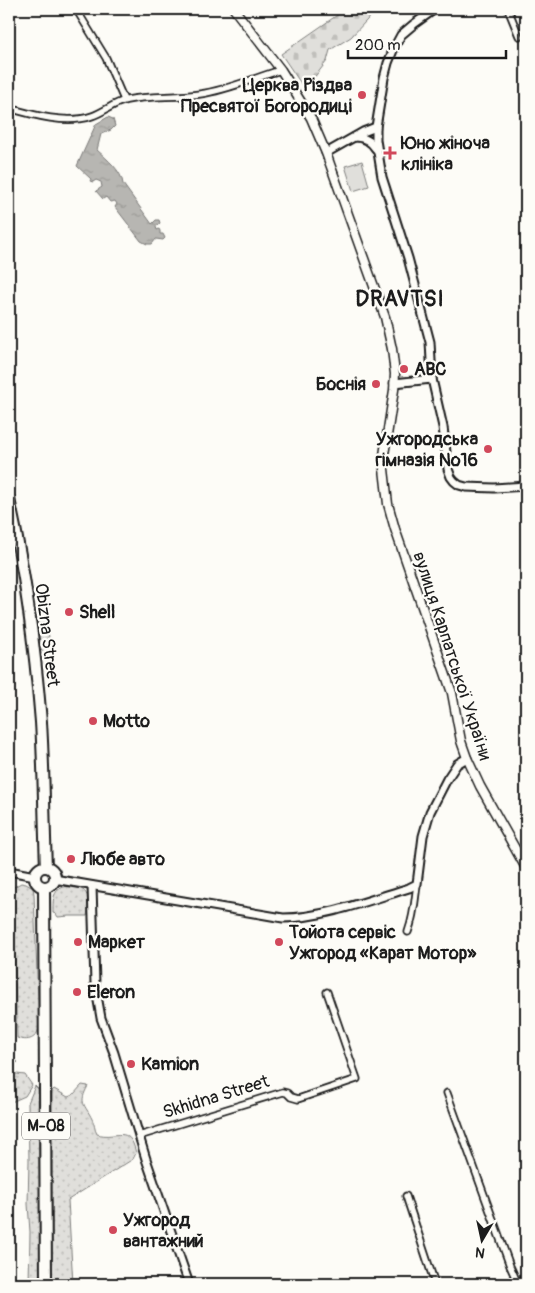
<svg xmlns="http://www.w3.org/2000/svg" width="535" height="1293" viewBox="0 0 535 1293" font-family="Pangolin,sans-serif">
  <defs>
    <pattern id="grass-dots" width="8" height="8" patternUnits="userSpaceOnUse" patternTransform="scale(1.25)"><rect width="8" height="8" fill="#e0dfdb"/><path d="M2 2h.1M6 6h.1" fill="none" stroke="#c0bfbb" stroke-width="1.8" stroke-linecap="round"/></pattern>
    <pattern id="cemetery-stones" width="16" height="16" patternUnits="userSpaceOnUse" patternTransform="scale(1.25)"><rect width="16" height="16" fill="#e0dfdb"/><path d="M2 7V4a2 2 0 0 1 4 0v3zM10 15v-3a2 2 0 0 1 4 0v3z" fill="#c0bfbb"/></pattern>
    <pattern id="water-ripples" width="26" height="14" patternUnits="userSpaceOnUse" patternTransform="scale(1.25)"><rect width="26" height="14" fill="#b7b6b2"/><path d="M2 4q2-2 4 0t4 0M15 11q2-2 4 0t4 0" fill="none" stroke="#9d9c98"/></pattern>
  </defs>
  <rect width="100%" height="100%" fill="#fdfcf7"/>
  <filter id="ink" filterUnits="userSpaceOnUse"><feTurbulence type="fractalNoise" baseFrequency=".02" numOctaves="2"/><feDisplacementMap in="SourceGraphic" scale="10" xChannelSelector="R" yChannelSelector="G"/><feConvolveMatrix kernelMatrix="1 2 1 2 8 2 1 2 1" color-interpolation-filters="sRGB"/></filter>
  <g filter="url(#ink)">
    <g fill="url(#grass-dots)" stroke="#7e7e7c">
      <path d="M40,612L44,613L46,615L47,618L50,649L45,652L42,651L40,649L37,614Z"/>
      <path d="M21,883L26,884L33,888L34,894L39,1027C37,1039 28,1042 17,1038L12,888Z"/>
      <path d="M69,886C90,887 90,900 87,916H69L58,917L56,914L53,913C53,899 52,888 69,886Z"/>
      <path d="M9,1073L25,1075L32,1085L25,1096L9,1103Z"/>
      <path d="M82,1085L88,1086C78,1104 85,1104 92,1119C95,1124 94,1129 97,1134C116,1140 129,1123 136,1153L133,1159L68,1200L73,1284H52V1091L54,1089L68,1097L73,1095Z"/>
      <path d="M35,1086L38,1089L41,1284H29L30,1232L28,1204L29,1161L28,1103Z"/>
    </g>
    <path fill="url(#cemetery-stones)" stroke="#7e7e7c" d="M346,9H375L367,20L351,37L330,50L327,61L310,83L302,85L281,54Z"/>
    <path fill="#e0dfdb" stroke="#7e7e7c" d="M362,161L369,186L353,191L345,166Z"/>
    <path fill="url(#water-ripples)" stroke="#797876" d="M108,117L113,119L115,126L111,130L101,134L97,150C107,159 122,171 123,184L152,224L156,220H159L160,223L156,227L157,230L159,229L160,231V234H163L165,238L163,240L156,239L152,244H147L141,241L115,207L117,204L115,201L110,202L106,197L103,199L96,191L102,187L101,182L96,180L93,182L90,181L91,179L77,166L96,124Z"/>
    <g fill="none" stroke-linecap="round" stroke-linejoin="round">
      <path stroke="#797876" stroke-width="2" d="M9,1064L17,1062"/>
      <g stroke="#1c1c1c" stroke-width="9">
        <g id="minor">
          <path d="M76,9L106,58L124,100"/>
          <path d="M508,9L519,36"/>
          <path d="M9,108C33,115 67,125 92,116C104,112 115,102 127,100C151,95 176,98 200,94C228,90 254,78 281,70"/>
          <path d="M408,932C414,916 415,901 417,884"/>
          <path d="M447,1093L510,1266L518,1284"/>
          <path d="M139,1136L283,1092L287,1093L291,1097L298,1099L357,1079L327,992"/>
          <path d="M406,1196L435,1284"/>
        </g>
      </g>
      <g stroke="#1c1c1c" stroke-width="11">
        <g id="tertiary">
          <path d="M435,9L414,24L401,35L394,48L388,63L384,78L376,127V140L382,177L408,258L430,342L432,379L443,427L448,469L451,477L454,481L459,485L466,487L494,488L526,486"/>
          <path d="M355,137C365,137 371,141 376,149"/>
          <path d="M326,153L363,132L376,127"/>
          <path d="M394,383L432,379"/>
          <path d="M9,871L35,876"/>
          <path d="M54,879L283,918C323,918 370,900 409,888L417,884L423,836L430,812L447,779L457,764L467,758"/>
          <path d="M92,886L95,984L101,1018L114,1053L146,1159L189,1284"/>
        </g>
      </g>
      <g stroke="#1c1c1c" stroke-width="11">
        <path id="secondary" d="M234,9L281,70L311,118L326,153L385,317L392,349L395,374L394,390L384,455V469L388,504L395,529L452,693L461,741L467,758L480,786L526,868"/>
      </g>
      <g stroke="#1c1c1c" stroke-width="14">
        <g id="trunk">
          <path d="M9,499C25,572 35,647 41,722C44,770 44,818 46,867"/>
          <circle cx="45" cy="877" r="10"/>
          <path d="M44,887L46,1284"/>
        </g>
      </g>
      <use href="#minor" stroke="#fdfcf7" stroke-width="5.5"/>
      <use href="#tertiary" stroke="#fdfcf7" stroke-width="7"/>
      <use href="#secondary" stroke="#fdfcf7" stroke-width="8"/>
      <use href="#trunk" stroke="#fdfcf7" stroke-width="10"/>
    </g>
  </g>
  <g fill="#d1495b" stroke="#fdfcf7" stroke-width="2">
    <circle cx="362" cy="95" r="5"/>
    <path d="M387.5 145.5h5v5h5v5h-5v5h-5v-5h-5v-5h5z"/>
    <circle cx="404" cy="369" r="5"/>
    <circle cx="376" cy="384" r="5"/>
    <circle cx="488" cy="449" r="5"/>
    <circle cx="69" cy="612" r="5"/>
    <circle cx="93" cy="721" r="5"/>
    <circle cx="71" cy="859" r="5"/>
    <circle cx="78" cy="942" r="5"/>
    <circle cx="279" cy="942" r="5"/>
    <circle cx="77" cy="992" r="5"/>
    <circle cx="131" cy="1064" r="5"/>
    <circle cx="113" cy="1230" r="5"/>
  </g>
  <g text-anchor="middle" dominant-baseline="central" stroke-width="4.5" stroke-linejoin="round" paint-order="stroke">
    <rect fill="#fdfcf7" stroke="#605f5e" stroke-width="1" x="22" y="1112.5" width="48" height="27" rx="4"/>
    <g font-size="16" font-weight="bold" fill="#1c1c1c">
      <text x="46" y="1126">М-08</text>
    </g>
    <g font-size="18" font-weight="bold" fill="#1c1c1c" stroke="#fdfcf7" text-anchor="start">
      <text x="352" y="85" text-anchor="end">Церква Різдва<tspan x="352" dy="21">Пресвятої Богородиці</tspan></text>
      <text x="401" y="143">Юно жіноча<tspan x="401" dy="21">клініка</tspan></text>
      <text x="414" y="369">ABC</text>
      <text x="366" y="384" text-anchor="end">Боснія</text>
      <text x="478" y="439" text-anchor="end">Ужгородська<tspan x="478" dy="21">гімназія №16</tspan></text>
      <text x="79" y="612">Shell</text>
      <text x="103" y="721">Motto</text>
      <text x="81" y="859">Любе авто</text>
      <text x="289" y="932">Тойота сервіс<tspan x="289" dy="21">Ужгород «Карат Мотор»</tspan></text>
      <text x="88" y="942">Маркет</text>
      <text x="87" y="992">Eleron</text>
      <text x="141" y="1064">Kamion</text>
      <text x="123" y="1220">Ужгород<tspan x="123" dy="21">вантажний</tspan></text>
    </g>
    <g font-size="18" fill="#1c1c1c" stroke="#fdfcf7">
      <text transform="translate(47 635) rotate(83)">Obizna Street</text>
      <text transform="translate(452 656) rotate(72)">вулиця Карпатської України</text>
      <text transform="translate(216 1097) rotate(-17)">Skhidna Street</text>
    </g>
    <g font-size="22" font-weight="bold" letter-spacing="1" fill="#1c1c1c" stroke="#fdfcf7">
      <text x="400" y="299">DRAVTSI</text>
    </g>
  </g>
  <rect width="535" height="1293" fill="none" stroke="#fdfcf7" stroke-width="30"/>
  <rect x="15" y="15" width="505" height="1263" fill="none" stroke="#1c1c1c" stroke-width="2" filter="url(#ink)"/>
  <g transform="translate(482 1240) rotate(189)" stroke="#fdfcf7" stroke-width="4" paint-order="stroke">
  <path d="M0-4L9 19L0 12L-9 19Z" fill="#1c1c1c"/>
  <text y="-8" font-size="14" font-weight="bold" text-anchor="middle" fill="#1c1c1c">N</text>
  </g>
  <path d="M348 50v8h158v-8" fill="none" stroke="#1c1c1c" stroke-width="2.5"/>
  <text x="355" y="50" font-size="15" fill="#1c1c1c" stroke="#fdfcf7" stroke-width="4" paint-order="stroke">200 m</text>
</svg>
